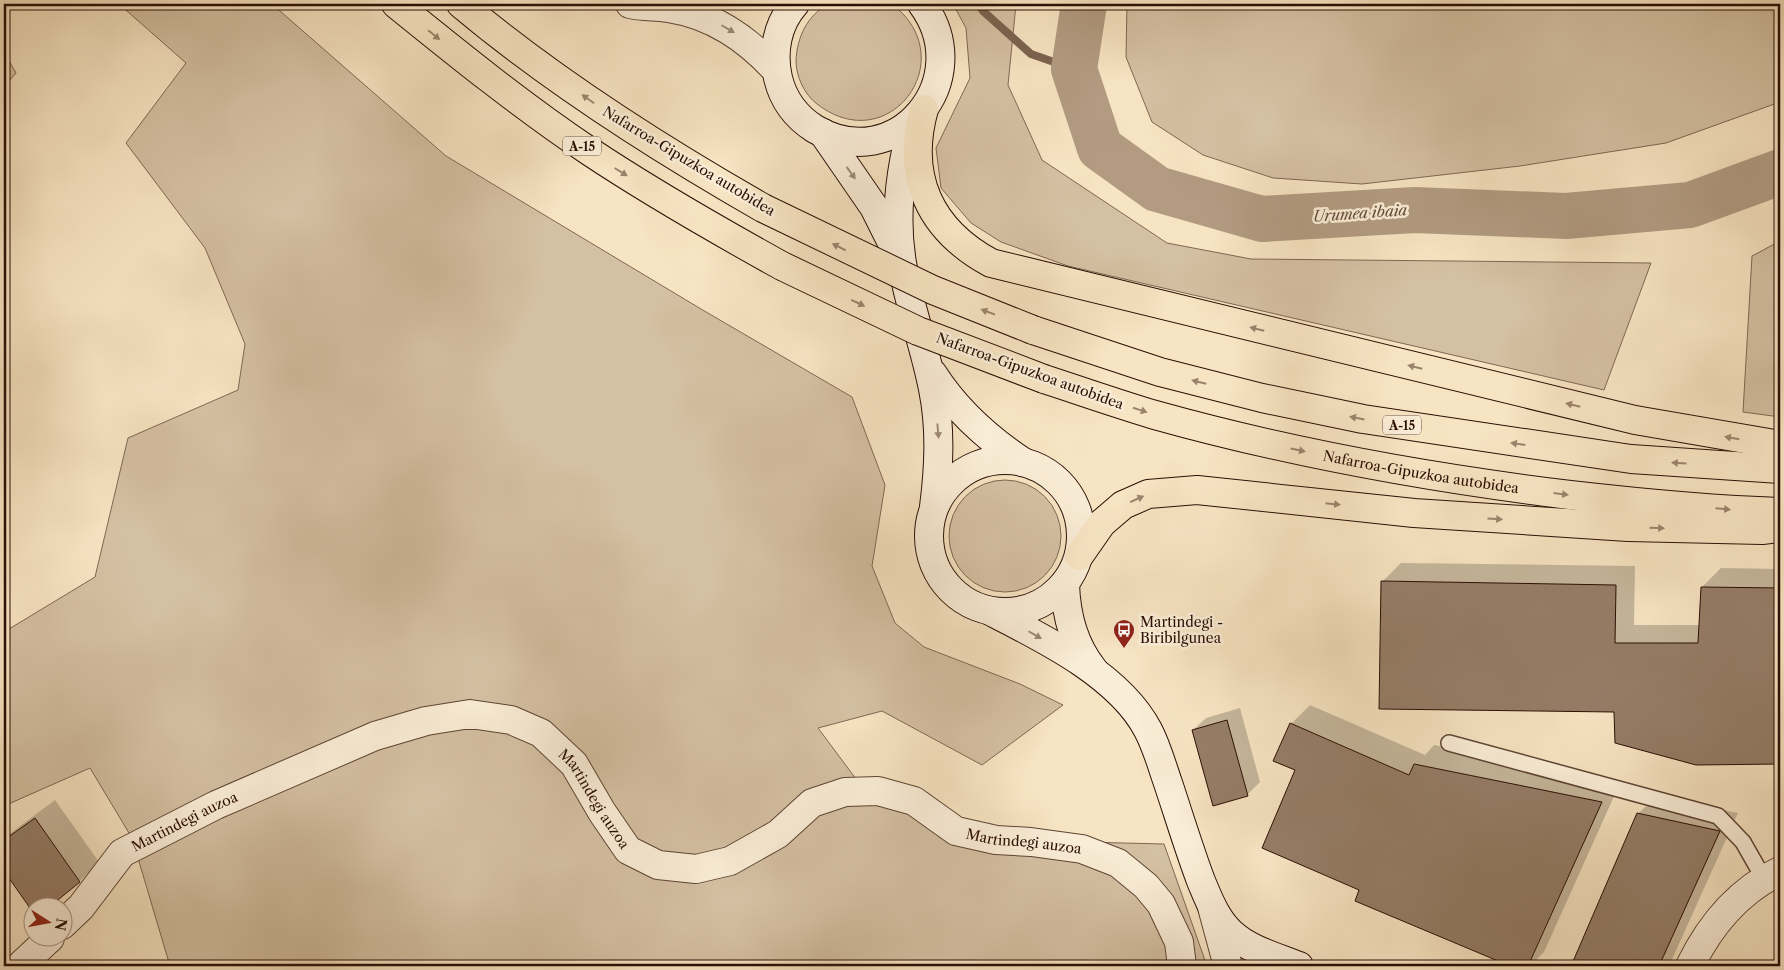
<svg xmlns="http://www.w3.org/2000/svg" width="1784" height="970" viewBox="0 0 1784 970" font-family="'Libre Caslon Text',serif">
  <rect width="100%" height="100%" fill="#f7e4c2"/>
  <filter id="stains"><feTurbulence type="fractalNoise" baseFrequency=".004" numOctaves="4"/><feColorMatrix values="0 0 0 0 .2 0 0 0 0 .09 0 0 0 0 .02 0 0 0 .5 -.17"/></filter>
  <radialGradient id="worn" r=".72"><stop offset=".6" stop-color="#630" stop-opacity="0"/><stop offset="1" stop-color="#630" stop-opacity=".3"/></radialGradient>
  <g fill="#d4c0a2" stroke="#806753">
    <path d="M119,4H272L446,156L701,309L852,397L885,485L872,566L895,623L924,647L1020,684L1063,705L982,765L882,711L818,728L874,803L1083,842L1164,844L1207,966H170L132,838L90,768L4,806V632L95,577L128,438L238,390L245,344L205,248L126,143L186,63Z"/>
    <path d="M828,4H892C964,59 889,160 817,104C805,95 796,77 796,61C797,37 807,16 828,4Z"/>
    <path d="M953,4H1016L1008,85L1042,160L1167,243L1251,259L1651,263L1604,390L1068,266L1001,242L971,223L941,188L936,148L970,78L966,28Z"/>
    <path d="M1127,4H1780V102L1666,143L1520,166L1362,184L1273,178L1203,155L1152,122L1126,57Z"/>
    <path d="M4,52L16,73L4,87Z"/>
    <path d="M1780,241V417L1743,412L1752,256Z"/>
    <circle cx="1005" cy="536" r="56"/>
  </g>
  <g fill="#0003">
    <path d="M1401,563L1635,566L1634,625H1700L1702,587L1721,568L1780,569V776L1777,775V763L1616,710L1382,582Z"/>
    <path d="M1310,705L1425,755L1434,745L1620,783L1544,952L1530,966H1513L1357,900L1361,890L1297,770L1291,724Z"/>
    <path d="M1240,708L1260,782L1247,795L1193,730L1206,718Z"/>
    <path d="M1657,795L1738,813L1669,966H1573L1638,814Z"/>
    <path d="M55,800L99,862L80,881L45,908H32V909L4,869V838Z"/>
  </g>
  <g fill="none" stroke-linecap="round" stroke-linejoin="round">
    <path stroke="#7c634f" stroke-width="8" d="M978,4L983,11L1031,54L1074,69"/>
    <path stroke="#b29b81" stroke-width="46" d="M1084,4L1074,69L1100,148L1157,189L1262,219L1415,210L1566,216L1690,205L1780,172"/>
  </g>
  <g fill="#957d67" stroke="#2b0e04">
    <path d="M1381,581L1616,585L1615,643H1698L1701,587L1780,588V764L1696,765L1615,743L1614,712L1379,709Z"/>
    <path d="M1227,720L1248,796L1213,806L1192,730Z"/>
    <path d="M1290,723L1409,775L1414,764L1602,802L1528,966H1510L1355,901L1359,890L1262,848L1295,770L1273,761Z"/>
    <path d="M1637,813L1720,831L1659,966H1571Z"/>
    <path d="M35,818L80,882L48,908H30L4,871V840Z"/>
  </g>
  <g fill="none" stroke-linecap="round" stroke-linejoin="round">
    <g stroke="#5e4434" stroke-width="18">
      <path id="lane" d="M1449,743L1718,816L1743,842L1764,879"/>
    </g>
    <g stroke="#5e4434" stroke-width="30">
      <g id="street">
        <path d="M630,4C643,7 655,6 668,8C713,15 746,38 776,70"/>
        <path d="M1212,907L1228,966"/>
        <path id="s1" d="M62,925L81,907L122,853L216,805L375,736L426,721L470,714L511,720L541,733L574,764L602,812L628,850L658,865L696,869L730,861L778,834L812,803L845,792L878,791L914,801L956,831L996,840L1031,842L1082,849L1118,863L1146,886L1161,904L1179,942L1182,966"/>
        <path d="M20,966L50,938"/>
        <path d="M1690,966C1710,925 1738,891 1780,871"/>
      </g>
    </g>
    <g stroke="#2b0e04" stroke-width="30">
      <g id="secondary">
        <path d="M795,4C777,24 772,52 778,78C783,99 796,117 815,129C896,177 978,80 922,4"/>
        <path d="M913,123C900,169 894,216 902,263C909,306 925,347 933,389C941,429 939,467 934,507"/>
        <path d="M823,133L874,207L895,249"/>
        <path d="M933,374C956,410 987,438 1023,462"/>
        <circle cx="1005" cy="536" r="76"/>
        <path d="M1065,584C1066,615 1073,644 1093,669"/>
        <path d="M992,612C1045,639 1120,676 1148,730C1157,747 1162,766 1168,783C1179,816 1189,849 1201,881C1209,900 1216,919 1231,933C1249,950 1277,957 1299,966"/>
      </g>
    </g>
    <g stroke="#2b0e04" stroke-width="30">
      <g id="highway">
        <path d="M396,4C459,55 522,106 589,151C652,193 717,230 782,266"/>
        <path d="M461,4C554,82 658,148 763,208"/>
        <path d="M924,109C905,177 930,230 991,263L1635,420L1780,445"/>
        <path d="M1033,330L1160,372L1262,398L1363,419L1631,459L1780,469"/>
        <path id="s2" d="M1044,379C1081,391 1118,404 1155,415C1291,453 1430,478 1570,495C1640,503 1710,510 1780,512"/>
        <path d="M1079,556L1102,523L1123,505L1148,494L1197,490L1414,513L1628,527L1762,530L1779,528"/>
      </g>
    </g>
    <use href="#lane" stroke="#faedd7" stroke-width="15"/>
    <use href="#street" stroke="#faedd7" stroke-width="28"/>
    <use href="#secondary" stroke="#faedd7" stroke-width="28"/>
    <use href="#highway" stroke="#f7e4c2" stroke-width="28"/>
    <g stroke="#2b0e04" stroke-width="30" stroke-linecap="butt">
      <g id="highway-bridge">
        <path d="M763,208L933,290L1033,330"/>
        <path d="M782,266L918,331L1044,379"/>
      </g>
    </g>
    <use href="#highway-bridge" stroke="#f7e4c2" stroke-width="28"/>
  </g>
  <defs><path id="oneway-solid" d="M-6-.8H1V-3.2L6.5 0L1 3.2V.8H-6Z" transform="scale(1.25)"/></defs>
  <g fill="#9d8978">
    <use href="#oneway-solid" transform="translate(728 29) rotate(30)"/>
    <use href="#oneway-solid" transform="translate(851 173) rotate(54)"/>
    <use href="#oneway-solid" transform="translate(938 431) rotate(85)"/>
    <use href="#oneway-solid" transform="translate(1035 635) rotate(30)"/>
  </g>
  <g fill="#9b846c">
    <use href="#oneway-solid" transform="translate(434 35) rotate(39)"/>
    <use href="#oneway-solid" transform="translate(588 99) rotate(-145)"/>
    <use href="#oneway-solid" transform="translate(621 172) rotate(32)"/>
    <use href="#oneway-solid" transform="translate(839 247) rotate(-153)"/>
    <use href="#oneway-solid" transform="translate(858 303) rotate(25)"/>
    <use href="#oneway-solid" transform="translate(988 312) rotate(-159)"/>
    <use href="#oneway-solid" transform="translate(1257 329) rotate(-166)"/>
    <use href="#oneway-solid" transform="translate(1415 367) rotate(-166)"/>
    <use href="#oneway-solid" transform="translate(1199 382) rotate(-166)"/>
    <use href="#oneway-solid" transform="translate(1573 405) rotate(-166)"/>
    <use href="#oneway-solid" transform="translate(1140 410) rotate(18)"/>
    <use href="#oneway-solid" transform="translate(1357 418) rotate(-169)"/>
    <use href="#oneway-solid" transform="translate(1732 438) rotate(-170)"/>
    <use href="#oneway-solid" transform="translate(1518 444) rotate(-172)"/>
    <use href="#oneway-solid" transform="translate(1298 450) rotate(12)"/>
    <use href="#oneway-solid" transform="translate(1679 463) rotate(-176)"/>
    <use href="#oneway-solid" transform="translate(1561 494) rotate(7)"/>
    <use href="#oneway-solid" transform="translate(1137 499) rotate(-24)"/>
    <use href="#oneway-solid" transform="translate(1333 504) rotate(6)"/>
    <use href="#oneway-solid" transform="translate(1723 509) rotate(5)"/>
    <use href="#oneway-solid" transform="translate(1495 519) rotate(4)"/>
    <use href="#oneway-solid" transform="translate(1657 528) rotate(1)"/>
  </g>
  <defs>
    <g id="bus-pin" transform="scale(1.125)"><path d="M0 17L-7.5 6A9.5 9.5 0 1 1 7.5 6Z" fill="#8f2418" stroke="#faedd7"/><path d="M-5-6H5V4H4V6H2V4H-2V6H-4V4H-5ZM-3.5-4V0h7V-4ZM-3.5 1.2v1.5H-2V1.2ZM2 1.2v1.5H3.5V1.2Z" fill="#fff"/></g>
  </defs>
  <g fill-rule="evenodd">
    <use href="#bus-pin" x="1124" y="630"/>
  </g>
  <g text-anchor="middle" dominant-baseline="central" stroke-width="5" stroke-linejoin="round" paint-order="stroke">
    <g fill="#faedd7" stroke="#695143" stroke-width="1">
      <rect x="563" y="136.5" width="38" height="19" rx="4"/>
      <rect x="1383" y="415.5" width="38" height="19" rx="4"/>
    </g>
    <g font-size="12" font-weight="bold" fill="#2b0e04">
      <text x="582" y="146">A-15</text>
      <text x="1402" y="425">A-15</text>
    </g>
    <g font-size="14" fill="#2b0e04" stroke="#faedd7">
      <text transform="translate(689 161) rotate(31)">Nafarroa-Gipuzkoa autobidea</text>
      <text transform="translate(1030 371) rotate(20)">Nafarroa-Gipuzkoa autobidea</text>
      <text stroke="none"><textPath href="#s2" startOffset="389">Nafarroa-Gipuzkoa autobidea</textPath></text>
      <text stroke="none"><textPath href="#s1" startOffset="630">Martindegi auzoa</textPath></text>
      <text stroke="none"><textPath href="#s1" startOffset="164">Martindegi auzoa</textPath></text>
      <text stroke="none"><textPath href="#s1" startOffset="1125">Martindegi auzoa</textPath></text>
    </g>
    <g font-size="14" fill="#2b0e04" stroke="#faedd7" text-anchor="start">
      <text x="1140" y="622">Martindegi -<tspan x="1140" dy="16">Biribilgunea</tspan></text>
    </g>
    <g font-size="15" font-style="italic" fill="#684d3c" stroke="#faedd7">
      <text transform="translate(1360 213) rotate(-4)">Urumea ibaia</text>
    </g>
  </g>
  <rect width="1784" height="970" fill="none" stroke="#f7e4c2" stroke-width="20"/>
  <rect x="5" y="5" width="1774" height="960" fill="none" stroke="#2b0e04" stroke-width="2.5"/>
  <rect x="10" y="10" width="1764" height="950" fill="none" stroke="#2b0e04"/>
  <g transform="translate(48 922) rotate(101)"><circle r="24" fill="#faedd7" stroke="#a79483"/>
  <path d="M0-4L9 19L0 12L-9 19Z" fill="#8f2418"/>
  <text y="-8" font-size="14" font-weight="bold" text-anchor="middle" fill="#2b0e04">N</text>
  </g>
  <rect width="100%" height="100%" filter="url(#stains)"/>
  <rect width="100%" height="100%" fill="url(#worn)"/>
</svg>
